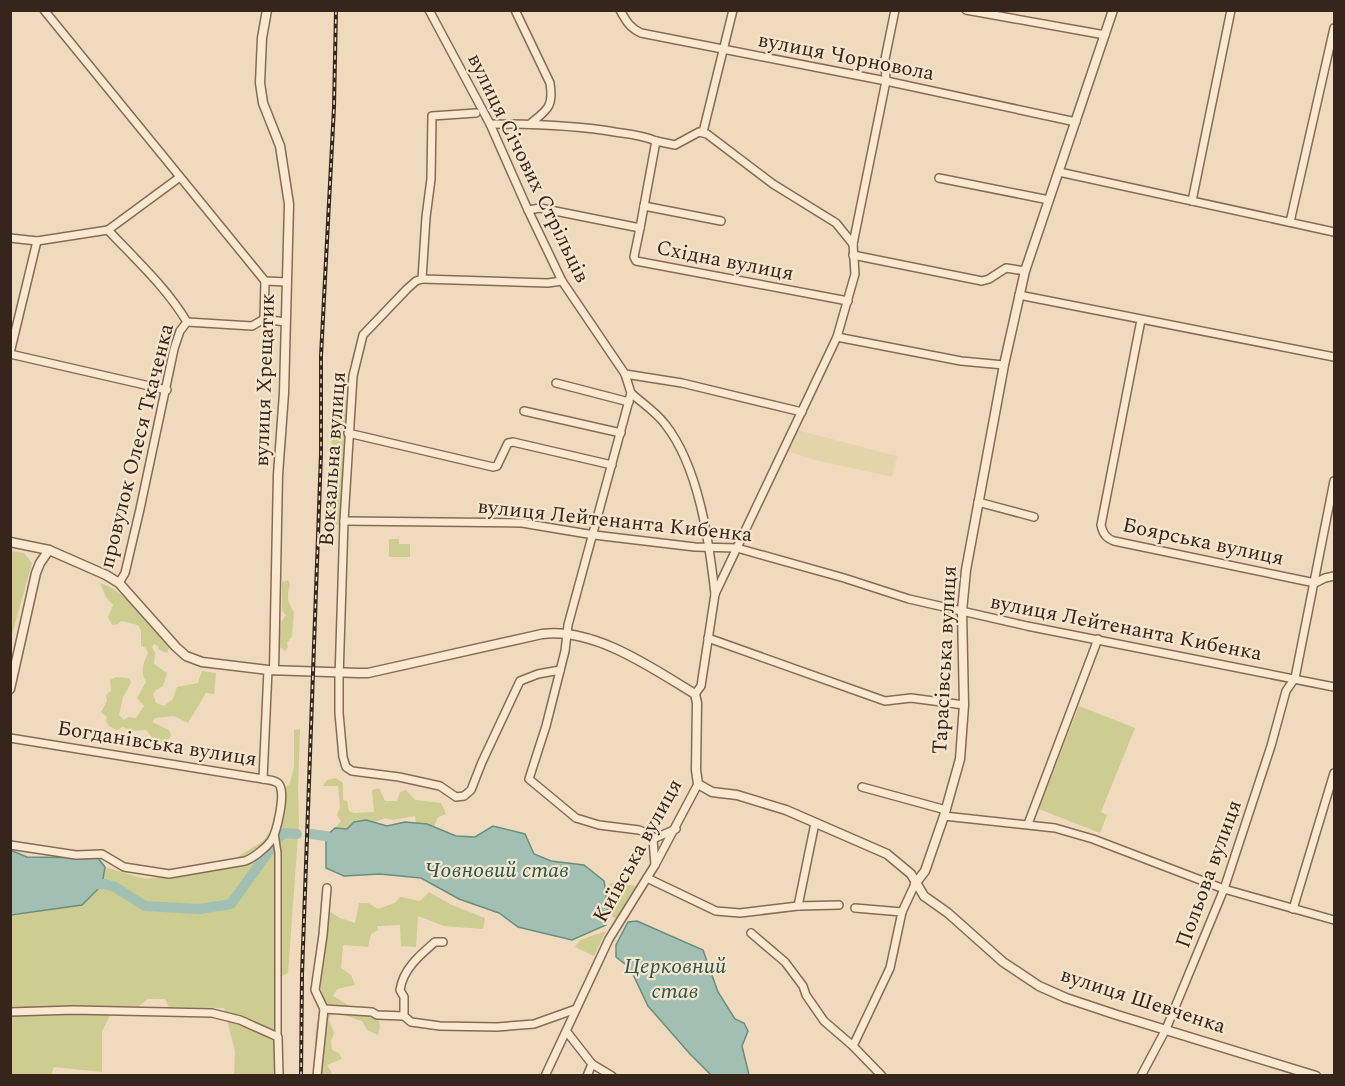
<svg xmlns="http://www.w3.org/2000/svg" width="1345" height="1086" viewBox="0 0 1345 1086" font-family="Spectral,serif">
  <rect width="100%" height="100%" fill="#efdabd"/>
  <path fill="#e5d4aa" d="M797,430L897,456L892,477L815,460L787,451Z"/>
  <g fill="#cdcc91">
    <path d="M338,399L348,400L340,525H333L329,513L333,401Z"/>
    <path d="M389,539H399V544H410V557H389Z"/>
    <path d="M11,551L24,553L32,563L11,638Z"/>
    <path d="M288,580L290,585C286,595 288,603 294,612L292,636L287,643L288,647L285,651L279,647L281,622L286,615L282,611V582Z"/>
    <path d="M100,583C127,590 149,628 170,646L167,653L159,650L158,646L154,644L152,647L155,653L154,664L167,673L163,686L156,690L153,694L156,703L164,706L173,699L177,687L198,683L202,671L216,673L214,694L206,693L188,723L174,716L155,718L152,722L169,730L171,735L166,743L156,742L146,730L132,731L123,727L117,730L109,726L106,721L107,717L101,712L107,701L106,695L111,691L110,680L116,677L129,678L131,683L123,697L119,715L124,720L128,717L136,718L144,706L137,698L146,682C140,671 143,664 148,653L146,648L141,646V630L138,625L121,621L118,624L112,625L108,617L113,605L106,597Z"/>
    <path d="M1079,706L1135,728L1101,812L1107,815L1100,833L1039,809Z"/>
    <path d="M300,729L298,789L299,822L288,973L276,979L274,1075H234L235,1051L224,1008L169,1007L165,999H148L139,1006H115L102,1031V1072L54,1067L51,1075H11L10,915L82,905L102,885L105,867L145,879L228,868V863L263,841L270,831L279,829L284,790L290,783L294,767V730Z"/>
    <path d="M336,778L343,783V800L347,801L349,811L354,813L374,812L372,790L379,788L385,801H397L400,792L406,790L415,800L441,803L446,814L438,817L434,827L416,823L415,816L393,820L385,818L375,822L366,820L354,822L347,829L335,828L341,821L337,815L340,807L338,786H323L327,780Z"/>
    <path d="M610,883L638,886L617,920L603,908Z"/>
    <path d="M429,892L452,905L485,918L483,929L444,926L418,916L416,947L401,946L400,925L377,926L378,930L371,934L368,947L343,945L341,968L351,975L355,985L337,989L333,996L356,1010L378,1019L380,1026L378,1035L367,1030L362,1021L332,1011L329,1020L334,1033L331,1041L332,1050L339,1053L342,1059L327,1065L332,1073L328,1075L313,1076C318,1052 310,1023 325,1003L320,985L326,925L330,912L340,918L355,923L359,903H368L378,909L395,903L400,897L420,901Z"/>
    <path d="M606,931L594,956L575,947L580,940Z"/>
  </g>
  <g fill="#a1c0b3" stroke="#688e80" stroke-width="1.5">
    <path d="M366,820L387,826L405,822L427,824L456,836L475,837L493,826L525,834L534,854L551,861L584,865L604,881L608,908L606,925L572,940L518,927L499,913L459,899L421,878L380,874L344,876L326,868V836L335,828L347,829L354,822Z"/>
    <path d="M10,850L27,857L98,858L105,867L102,885L82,905L11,915Z"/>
    <path d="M637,921L703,950L718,992L735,1019L744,1023L748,1031L742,1046L749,1075H711L690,1054L648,1006L630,968L616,957V945L628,922Z"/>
  </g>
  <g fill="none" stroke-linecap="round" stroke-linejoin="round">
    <g stroke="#a1c0b3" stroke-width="10">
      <path d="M311,834L326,836L337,841"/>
      <path d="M89,884H105L115,887L145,906L199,909L231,904L279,837L285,833L297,834"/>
    </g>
    <g stroke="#886a56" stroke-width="8">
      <path id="pedestrian" d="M275,833L278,853V1037"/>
    </g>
    <g stroke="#886a56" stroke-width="10">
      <g id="minor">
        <path d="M44,10L265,281L287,282"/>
        <path d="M429,10L490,124L528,210L562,281L625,374L631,393L568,625L565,651L546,726L529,779L576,818L599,825L639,830L651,835L653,839L655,865"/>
        <path d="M515,10L550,83C554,107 547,110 530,124"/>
        <path d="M620,10C626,21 630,28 641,33L886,81L1076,122"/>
        <path d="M966,10L1105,35"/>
        <path d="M476,113L432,116L431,179L426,217L422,279L416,281L407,289L363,335L353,376L344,521L339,678V713L343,757L346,767L352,771L399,777L440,786L456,797L464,796L471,790L482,762L520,681L538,674L560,670"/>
        <path d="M490,124C532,124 574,125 615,132C629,134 643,135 656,141"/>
        <path d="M703,132L733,10"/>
        <path d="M1059,172L1334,232"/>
        <path d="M939,178L1049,200"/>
        <path d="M1192,201L1231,10"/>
        <path d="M528,210L540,208L640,228L634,257L636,261L848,301"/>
        <path d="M721,221L644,206L656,141L675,145L699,132L707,134L773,184L836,223L853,244"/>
        <path d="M1290,222L1334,28"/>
        <path d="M640,228L644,206"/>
        <path d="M108,230L180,177"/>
        <path d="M10,238L37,241L108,230C136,260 166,287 187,322"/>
        <path d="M853,255L982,281L989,279L1006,268L1025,271"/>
        <path d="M422,279L548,283L562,281"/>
        <path d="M265,281L264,319L285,322"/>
        <path d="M1019,295L1334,357"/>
        <path d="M1141,320L1101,525C1103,534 1106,538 1114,541L1315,583L1325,578L1334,576"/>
        <path d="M187,322L252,326L264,319"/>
        <path d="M837,337L961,361L1004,365"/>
        <path d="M10,353L37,241"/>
        <path d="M10,354L167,390"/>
        <path d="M625,374L682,383L802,412"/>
        <path d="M556,383L629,402"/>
        <path d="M631,393C642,403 656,412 665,424C699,467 709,541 715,594"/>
        <path d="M524,411L621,433"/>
        <path d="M348,433L493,467L497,466L508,443L513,442L612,465"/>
        <path d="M978,502L1034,517"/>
        <path d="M344,521L522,523L594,535L695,547L737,548L844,578L909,599L1027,626L1334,687"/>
        <path d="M119,583L125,573L140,509L174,349L180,331L187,322"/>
        <path d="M708,638L885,701L911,698L964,705"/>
        <path d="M695,694L701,686L715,594L837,337L855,274L853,244L886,81L885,59L895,10"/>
        <path d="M10,738L263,779L268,670"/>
        <path d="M862,787L946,810"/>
        <path d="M944,816L1055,828L1093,839L1224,889L1334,920"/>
        <path d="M1028,824L1098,639"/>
        <path d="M653,839L676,829"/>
        <path d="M10,845L76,855L102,854L124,867L169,874L245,861C253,858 265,849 271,841C277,832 285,796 280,786C278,780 268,780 263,779"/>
        <path d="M647,878L716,911L740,913L798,906L839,905"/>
        <path d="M798,906L815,823"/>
        <path d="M855,908L902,912"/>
        <path d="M1293,909L1334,773"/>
        <path d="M751,933L785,962L803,986L806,995L824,1021L853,1046L882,1076"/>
        <path d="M324,1009L372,1012L377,1015L404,1016L411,1022L440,1026L497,1027L534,1024L576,1009"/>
        <path d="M10,1012L74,1010L212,1013L240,1020L278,1037L279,1076"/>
        <path d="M404,1016V997L400,990C403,969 420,955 435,942H443"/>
        <path d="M567,1032L592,1064L612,1076"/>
        <path d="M853,1046L890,968L902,912L915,884"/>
        <path d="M317,1076L324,1009L315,990L323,935L327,888"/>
        <path d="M545,1076L609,939L655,865L698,784"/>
        <path d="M587,1076L592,1064"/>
        <path d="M1141,1076L1166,1029L1224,889L1271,746L1286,691L1295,678L1334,481"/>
      </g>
    </g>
    <g stroke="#886a56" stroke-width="11">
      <g id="tertiary">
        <path d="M267,10L262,38L260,83L263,103L280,146L289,204L284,393L278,475L274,670"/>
        <path d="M10,542L49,550L106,575L119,583L176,647L186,656L202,662L268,670L358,673H368L542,634C594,627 652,668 695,694L697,703L696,770L698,784L712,792L737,795L786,810L887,854L911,874L924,896L948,913L1003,962L1039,986L1066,998L1117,1015L1316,1076"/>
        <path d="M10,689L36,573L40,563L49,550"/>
        <path d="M915,884L925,871L944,816L960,759L964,705L962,611L966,570L1004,365L1025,271L1113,10"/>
      </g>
    </g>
    <use href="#pedestrian" stroke="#fae8d1" stroke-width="5"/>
    <use href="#minor" stroke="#fae8d1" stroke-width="7"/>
    <use href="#tertiary" stroke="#fae8d1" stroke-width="8"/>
    <g stroke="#36251b" stroke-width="4">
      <path id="rail" d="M301,1076L302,974L321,454V356L334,107L336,10"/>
    </g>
    <use href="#rail" stroke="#f6e5cd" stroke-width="1.5" stroke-dasharray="4.5" stroke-linecap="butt"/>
  </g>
  <g text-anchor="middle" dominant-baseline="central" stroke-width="4.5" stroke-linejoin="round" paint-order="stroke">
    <g font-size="21" fill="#36251b" stroke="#f6e5cd">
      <text transform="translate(846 57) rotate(11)">вулиця Чорновола</text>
      <text transform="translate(528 168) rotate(64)">вулиця Січових Стрільців</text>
      <text transform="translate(725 261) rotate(11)">Східна вулиця</text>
      <text transform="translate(265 380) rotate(-88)">вулиця Хрещатик</text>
      <text transform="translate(137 446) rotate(-76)">провулок Олеся Ткаченка</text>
      <text transform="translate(333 459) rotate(-86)">Вокзальна вулиця</text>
      <text transform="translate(615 521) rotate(6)">вулиця Лейтенанта Кибенка</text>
      <text transform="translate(1203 542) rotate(12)">Боярська вулиця</text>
      <text transform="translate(1126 628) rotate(11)">вулиця Лейтенанта Кибенка</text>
      <text transform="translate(945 660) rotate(-87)">Тарасівська вулиця</text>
      <text transform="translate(157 744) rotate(9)">Богданівська вулиця</text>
      <text transform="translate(638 851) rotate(-61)">Київська вулиця</text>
      <text transform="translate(1209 874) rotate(-70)">Польова вулиця</text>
      <text transform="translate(1143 1001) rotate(18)">вулиця Шевченка</text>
    </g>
    <g font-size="22" font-style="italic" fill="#2a574e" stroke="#f6e5cd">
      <text x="497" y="870">Човновий став</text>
      <text x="675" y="966">Церковний<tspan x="675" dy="25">став</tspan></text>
    </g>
  </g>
  <rect width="1345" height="1086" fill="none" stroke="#36251b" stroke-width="24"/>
</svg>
